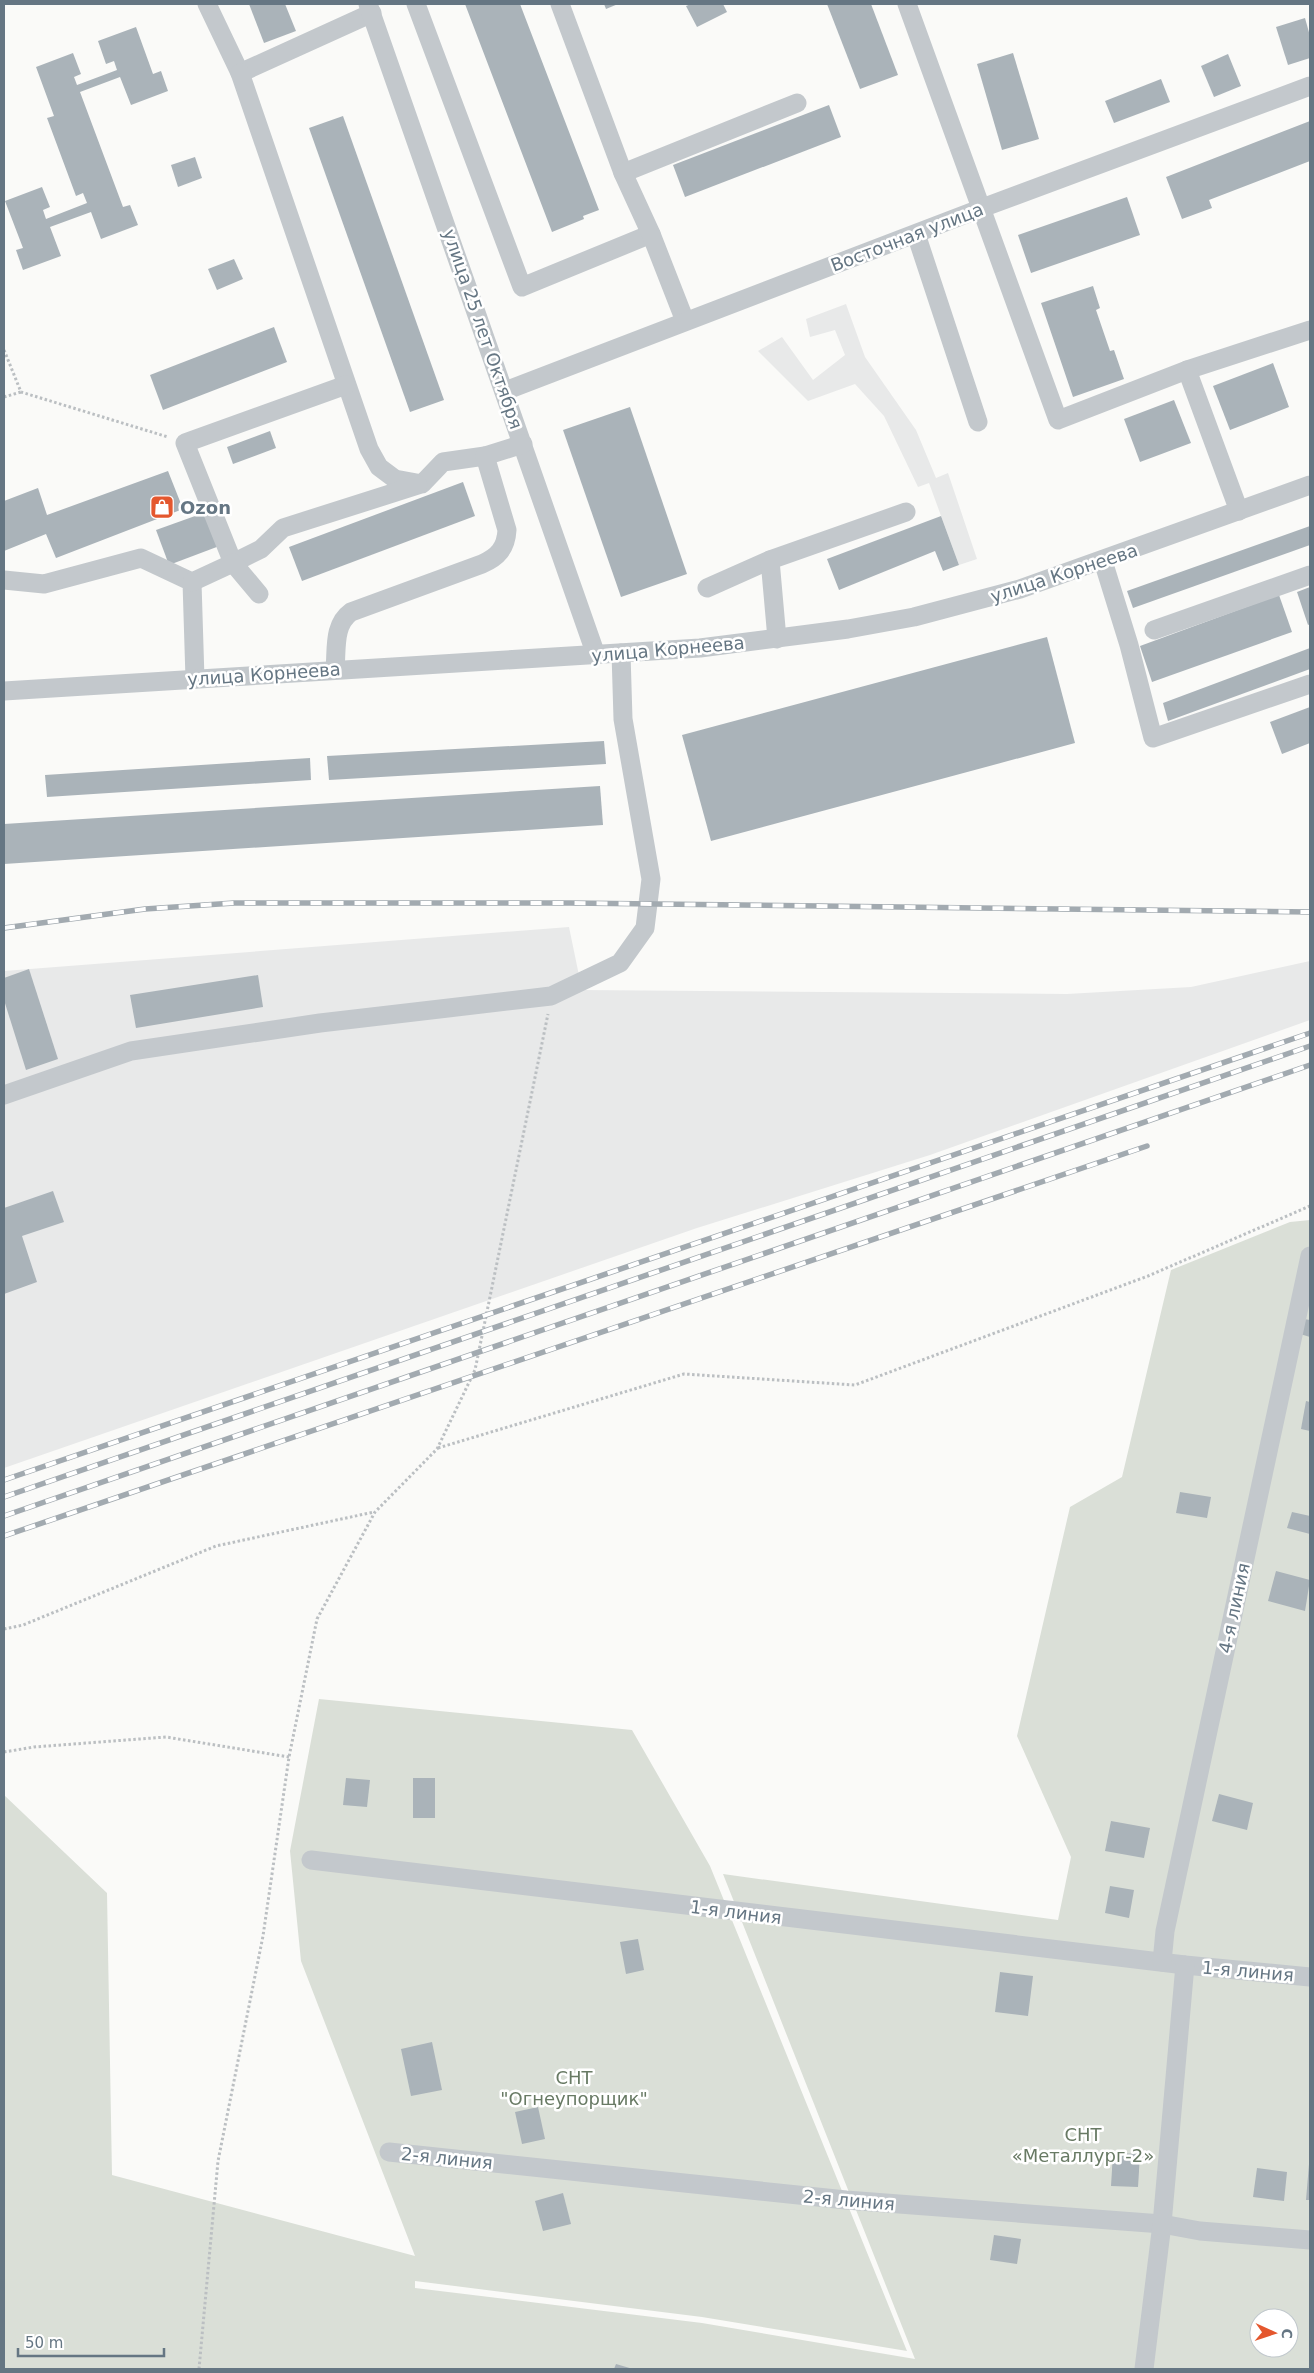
<svg xmlns="http://www.w3.org/2000/svg" width="1314" height="2373" viewBox="0 0 1314 2373" font-family="'DejaVu Sans',sans-serif">
  <rect width="100%" height="100%" fill="#fafaf8"/>
  <g fill="#e8e9e9">
    <path d="M846,304L865,357L916,430L936,478L948,473L977,559L959,565L929,483L918,487L884,416L855,384L808,401L758,351L782,337L813,380L845,355L835,330L810,337L806,319Z"/>
    <path d="M569,927L582,990L1067,994L1191,987L1310,961V1020L930,1155L697,1228L4,1468V971Z"/>
  </g>
  <path fill="#dadfd7" fill-rule="evenodd" d="M1310,1220V2369H4V1795L107,1893L112,2175L415,2256L301,1961L290,1851L319,1699L632,1730L710,1866L907,2351L702,2317L415,2281V2288L702,2323L915,2359L723,1874L1058,1920L1071,1857L1017,1736L1070,1507L1122,1477L1171,1270L1290,1222ZM1259,2318H1289V2348H1259Z"/>
  <g fill="#aab3b9">
    <path d="M249,4H285L296,31L264,43Z"/>
    <path d="M465,4H520L599,210L583,216L584,219L552,232Z"/>
    <path d="M604,4H618L606,9Z"/>
    <path d="M691,4H723L727,12L697,27L686,6Z"/>
    <path d="M827,4H871L898,75L860,89Z"/>
    <path d="M1305,18L1310,36V58L1288,65L1276,27Z"/>
    <path d="M136,27L153,74L161,71L168,91L131,105L120,77L80,92L123,207L130,205L138,225L101,239L91,212L50,227L61,256L23,270L16,250L23,248L5,201L42,187L50,207L43,210L46,219L87,203L83,193L76,196L47,118L54,116L36,67L73,53L81,74L74,77L77,85L117,70L114,61L106,64L98,41Z"/>
    <path d="M1013,53L1039,139L1002,150L977,64Z"/>
    <path d="M1228,54L1241,86L1214,97L1201,66Z"/>
    <path d="M1161,79L1170,102L1114,123L1105,101Z"/>
    <path d="M829,105L841,137L685,197L673,165Z"/>
    <path d="M343,116L444,400L410,412L309,128Z"/>
    <path d="M1310,121V161L1209,200L1212,208L1182,219L1166,177Z"/>
    <path d="M195,157L202,178L178,187L171,165Z"/>
    <path d="M1127,197L1140,235L1031,273L1018,235Z"/>
    <path d="M234,259L243,279L217,290L208,269Z"/>
    <path d="M1093,286L1100,308L1096,310L1110,351L1114,350L1124,379L1073,397L1041,303Z"/>
    <path d="M274,327L287,362L163,410L150,375Z"/>
    <path d="M1273,363L1289,407L1230,430L1213,386Z"/>
    <path d="M1174,400L1191,443L1140,462L1124,419Z"/>
    <path d="M630,407L687,574L621,597L563,430Z"/>
    <path d="M270,431L276,448L233,464L227,447Z"/>
    <path d="M168,471L183,509L56,558L46,534L4,551V501L38,488L47,515Z"/>
    <path d="M463,482L475,516L302,581L289,547Z"/>
    <path d="M209,511L222,545L169,565L156,530Z"/>
    <path d="M941,516L959,565L943,571L935,551L839,590L827,559Z"/>
    <path d="M1310,526V545L1133,608L1127,591Z"/>
    <path d="M1310,587V624L1308,625L1297,592Z"/>
    <path d="M1279,595L1292,632L1152,682L1140,646Z"/>
    <path d="M1047,637L1075,743L711,841L682,735Z"/>
    <path d="M1310,648V669L1168,721L1163,703Z"/>
    <path d="M1310,707V743L1282,754L1270,722Z"/>
    <path d="M604,741L606,764L329,780L327,756Z"/>
    <path d="M310,758L311,780L47,797L45,775Z"/>
    <path d="M600,786L603,825L4,864V824Z"/>
    <path d="M29,969L58,1059L26,1070L4,1000V978Z"/>
    <path d="M258,975L263,1007L136,1028L130,995Z"/>
    <path d="M53,1191L64,1222L22,1236L37,1282L4,1294V1208Z"/>
    <path d="M1304,1319L1310,1320V1337L1300,1334Z"/>
    <path d="M1306,1401L1310,1402V1431L1301,1429Z"/>
    <path d="M1180,1492L1211,1497L1207,1518L1176,1513Z"/>
    <path d="M1292,1512L1310,1516V1534L1287,1528Z"/>
    <path d="M1276,1571L1310,1580L1305,1611L1268,1601Z"/>
    <path d="M346,1778L370,1780L367,1807L343,1805Z"/>
    <rect x="413" y="1778" width="22" height="40"/>
    <path d="M1219,1794L1253,1803L1247,1830L1212,1821Z"/>
    <path d="M1111,1821L1150,1828L1144,1858L1105,1851Z"/>
    <path d="M1110,1886L1134,1890L1129,1918L1105,1913Z"/>
    <path d="M638,1939L644,1970L626,1974L620,1942Z"/>
    <path d="M1000,1972L1033,1976L1028,2016L995,2012Z"/>
    <path d="M432,2042L442,2090L411,2096L401,2049Z"/>
    <path d="M538,2107L545,2139L522,2144L515,2112Z"/>
    <path d="M1113,2153L1140,2154L1138,2187L1111,2186Z"/>
    <path d="M1309,2164L1310,2165V2200H1306Z"/>
    <path d="M1257,2168L1287,2172L1284,2201L1253,2197Z"/>
    <path d="M563,2193L571,2224L543,2231L535,2201Z"/>
    <path d="M994,2235L1021,2239L1017,2264L990,2260Z"/>
    <path d="M616,2364L633,2369H614Z"/>
  </g>
  <g fill="none" stroke-linecap="round" stroke-linejoin="round">
    <g stroke="#bbbfc2" stroke-width="3" stroke-dasharray="2.5 2.5" stroke-linecap="butt">
      <path d="M4,350L21,392L168,437"/>
      <path d="M4,397L21,392"/>
      <path d="M438,1448L684,1374L855,1385L1148,1276L1310,1206"/>
      <path d="M4,1629L23,1625L216,1546L374,1512"/>
      <path d="M4,1752L34,1747L166,1737L289,1757"/>
      <path d="M199,2369L218,2161L263,1936L289,1757L317,1619L375,1512L437,1449L475,1370L548,1014"/>
    </g>
    <g stroke="#c3c8cc" stroke-width="19">
      <path d="M207,4L240,73L372,13"/>
      <path d="M368,4L596,655"/>
      <path d="M416,4L522,287L651,234"/>
      <path d="M560,4L623,173L651,234L685,321"/>
      <path d="M907,4L1058,420L1187,370L1310,330"/>
      <path d="M240,73L369,449L379,467L395,479L422,484L443,462L485,456"/>
      <path d="M623,173L797,103"/>
      <path d="M916,234L978,422"/>
      <path d="M1187,370L1239,511"/>
      <path d="M346,385L185,443L233,563L261,549L283,528L418,485"/>
      <path d="M505,391L982,208L1310,86"/>
      <path d="M1103,561L1129,645L1153,738L1310,684"/>
      <path d="M4,580L44,584L141,558L192,582L195,679"/>
      <path d="M192,582L233,563L259,594"/>
      <path d="M707,588L770,560"/>
      <path d="M1154,630L1310,575"/>
      <path d="M777,639L770,560L906,512"/>
      <path d="M335,669C337,649 333,625 351,612L482,564C498,557 506,548 507,530L485,456L523,444"/>
      <path d="M4,691L700,648L848,629L914,617L1020,589L1310,485"/>
      <path d="M4,1095L131,1051L320,1023L551,996L620,963L645,928L651,879L623,719L621,653"/>
      <path d="M311,1860L1185,1965L1310,1977"/>
      <path d="M1162,1962L1165,1931L1310,1256"/>
      <path d="M389,2152L846,2200L1162,2224L1200,2231L1310,2240"/>
      <path d="M1144,2369L1162,2224L1185,1965"/>
    </g>
    <g stroke="#a2aab0" stroke-width="5.5">
      <g id="rail">
        <path d="M4,928L145,909L234,903H570L1310,912"/>
        <path d="M4,1480L1310,1033"/>
        <path d="M4,1497L1310,1046"/>
        <path d="M4,1516L1310,1065"/>
        <path d="M4,1536L1147,1146"/>
      </g>
    </g>
    <use href="#rail" stroke="#fff" stroke-width="4" stroke-dasharray="11" stroke-linecap="butt"/>
  </g>
  <defs>
    <g id="shop-square" transform="scale(1.25)"><rect x="-9" y="-9" width="18" height="18" rx="4" fill="#e4572e" stroke="#fff"/><path d="M-5-2.5h2.3a2.7 3.5 0 0 1 5.4 0H5L5.5 6h-11ZM-1.5-2.5h3a1.5 2.3 0 0 0-3 0Z" fill="#fff"/></g>
  </defs>
  <g fill-rule="evenodd">
    <use href="#shop-square" x="162" y="507"/>
  </g>
  <g text-anchor="middle" dominant-baseline="central" stroke-width="5" stroke-linejoin="round" paint-order="stroke">
    <g font-size="18" fill="#657683" stroke="#fff">
      <text transform="translate(907 237) rotate(-21)">Восточная улица</text>
      <text transform="translate(483 329) rotate(71)">улица 25 лет Октября</text>
      <text transform="translate(1064 573) rotate(-18)">улица Корнеева</text>
      <text transform="translate(668 649) rotate(-5)">улица Корнеева</text>
      <text transform="translate(264 674) rotate(-4)">улица Корнеева</text>
      <text transform="translate(1234 1608) rotate(-78)">4-я линия</text>
      <text transform="translate(736 1912) rotate(7)">1-я линия</text>
      <text transform="translate(1248 1971) rotate(5)">1-я линия</text>
      <text transform="translate(447 2158) rotate(6)">2-я линия</text>
      <text transform="translate(849 2200) rotate(5)">2-я линия</text>
    </g>
    <g font-size="18" font-weight="bold" fill="#657683" stroke="#fff" text-anchor="start">
      <text x="180" y="507">Ozon</text>
    </g>
    <g font-size="18" fill="#687a64" stroke="#fff">
      <text x="574" y="2077">СНТ<tspan x="574" dy="21">"Огнеупорщик"</tspan></text>
      <text x="1083" y="2134">СНТ<tspan x="1083" dy="21">«Металлург-2»</tspan></text>
    </g>
  </g>
  <rect width="1314" height="2373" fill="none" stroke="#657683" stroke-width="10"/>
  <g transform="translate(1274 2333) rotate(93)"><circle r="24" fill="#ffffff" stroke="#c1c8cd"/>
  <path d="M0-4L9 19L0 12L-9 19Z" fill="#e4572e"/>
  <text y="-8" font-size="14" font-weight="bold" text-anchor="middle" fill="#657683">С</text>
  </g>
  <path d="M18 2348v8h146v-8" fill="none" stroke="#657683" stroke-width="2.5"/>
  <text x="25" y="2348" font-size="15" fill="#657683" stroke="#ffffff" stroke-width="4" paint-order="stroke">50 m</text>
</svg>
